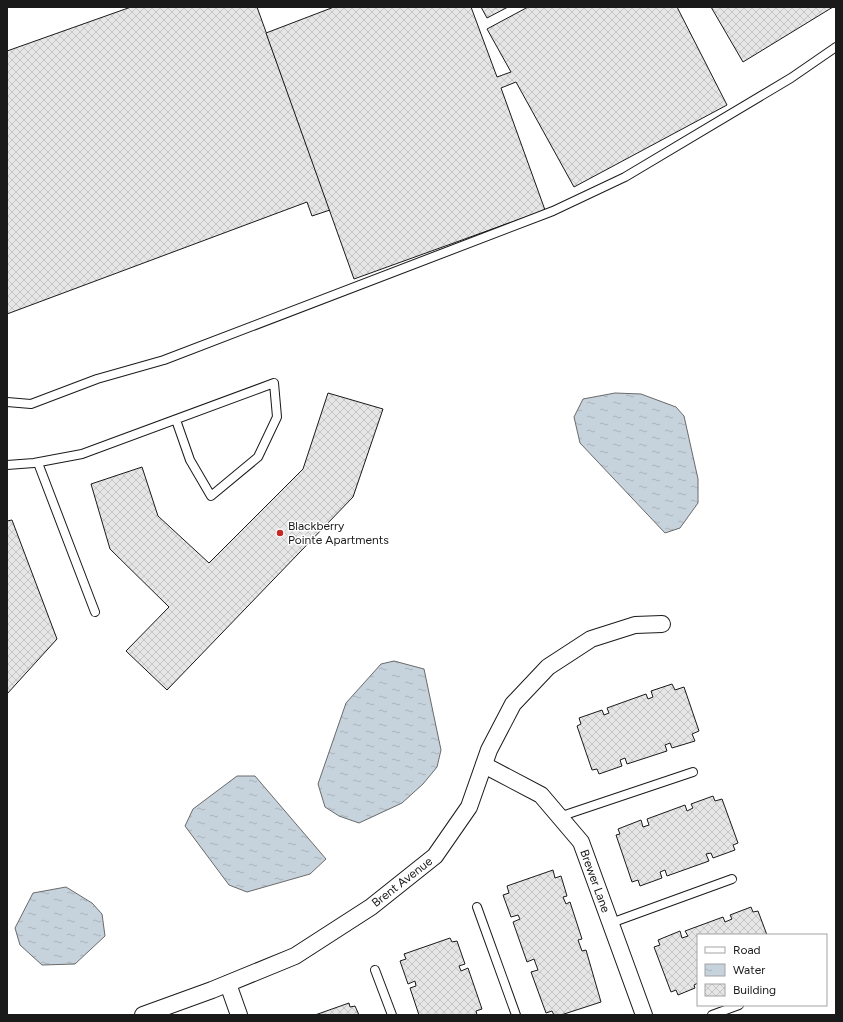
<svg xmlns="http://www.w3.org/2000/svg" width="843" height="1022" viewBox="0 0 843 1022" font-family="Figtree,sans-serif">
  <defs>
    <pattern id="water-ripples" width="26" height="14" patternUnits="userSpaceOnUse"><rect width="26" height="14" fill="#c6d2dc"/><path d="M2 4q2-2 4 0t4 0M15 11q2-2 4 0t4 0" fill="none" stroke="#aab4bc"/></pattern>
    <pattern id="building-cross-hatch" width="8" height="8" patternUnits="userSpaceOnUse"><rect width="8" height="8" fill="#e6e6e6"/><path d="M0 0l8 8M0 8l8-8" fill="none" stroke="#c5c5c5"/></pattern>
  </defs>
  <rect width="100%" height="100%" fill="#fff"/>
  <g fill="url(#water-ripples)" stroke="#6a6a6a">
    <path d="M615,393L641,394L676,407L684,416L698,479V503L680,528L665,533L580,443L574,417L583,399Z"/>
    <path d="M394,661L424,669L441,750L437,767L423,784L402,803L359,823L339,816L325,807L318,784L346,703L381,664Z"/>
    <path d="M237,776H255L326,859L310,874L247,892L229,885L185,826L193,809Z"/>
    <path d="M66,887L92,903L102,914L105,936L75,964L42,965L20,945L15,928L33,893Z"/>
  </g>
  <g fill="url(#building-cross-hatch)" stroke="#1a1a1a">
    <path d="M131,7H257L330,210L312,216L307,202L7,314V51Z"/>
    <path d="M334,7H471L497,77L511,72L487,29L528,7H677L727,105L574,187L516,82L501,88L545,210L354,279L266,33Z"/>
    <path d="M481,7H508L487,18Z"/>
    <path d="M711,7H833L743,62Z"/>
    <path d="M328,393L383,409L353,497L167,690L126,651L169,607L110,549L91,484L142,467L158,516L209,563L303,469Z"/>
    <path d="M12,520L57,639L7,694V521Z"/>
    <path d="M672,684L675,690L684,687L699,731L692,734L695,741L672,748L670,743L665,745L667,751L627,764L625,758L620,760L622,766L599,774L597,769L592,770L577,726L581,724L579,718L602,710L604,715L609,713L607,708L646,694L648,699L653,697L651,691Z"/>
    <path d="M713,796L715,801L722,799L738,843L733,845L735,850L713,858L711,853L706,854L709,861L667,876L665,870L660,872L662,878L640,886L638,880L632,882L616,835L620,834L618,829L641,820L643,827L649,825L647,819L685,805L687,811L693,808L691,804Z"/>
    <path d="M553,870L555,878L561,876L567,896L563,897L566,904L570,902L582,939L578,940L582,951L586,950L601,1002L561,1015H554L552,1011L546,1013L531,972L538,970L534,959L527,962L513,922L520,919L518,915L511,917L503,895L509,893L507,886Z"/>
    <path d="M751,907L753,912L758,911L767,935H698V983L694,985L695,988L678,995L676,990L671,992L654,947L660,945L658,940L680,931L682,938L688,936L685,931L723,917L725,922L732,919L730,915Z"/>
    <path d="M450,938L452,942L457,941L465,964L459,966L461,971L468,968L482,1009L476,1011L477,1015H419L410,988L416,986L415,981L408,984L400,961L406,959L404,954Z"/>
    <path d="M349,1003L350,1007L355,1006L359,1015H315Z"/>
  </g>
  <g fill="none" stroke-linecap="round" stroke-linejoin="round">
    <g stroke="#1a1a1a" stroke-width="10">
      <g id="service">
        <path d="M7,402L31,404L97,379L164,360L553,211L625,177L791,78L836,47"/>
        <path d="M38,463L95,612"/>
        <path d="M7,465L34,463L82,454L274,383L277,417L258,457L211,496L190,460L176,420"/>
        <path d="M559,817L693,772"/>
        <path d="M477,907L516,1015"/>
        <path d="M611,923L732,879"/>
        <path d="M375,970L392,1015"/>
        <path d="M712,1015L739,1005"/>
      </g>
    </g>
    <g stroke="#1a1a1a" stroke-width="18">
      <g id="minor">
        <path d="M484,765L541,795L581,842L644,1015"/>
        <path d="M228,984L239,1015"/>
        <path d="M143,1015L212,990L295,956L371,907L435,856L469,807L489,750L513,704L548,667L591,639L635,625L662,624"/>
      </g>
    </g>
    <use href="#service" stroke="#fff" stroke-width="8"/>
    <use href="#minor" stroke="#fff" stroke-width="16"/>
  </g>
  <circle fill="#c62828" stroke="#fff" stroke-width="1.5" cx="280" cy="533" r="4"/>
  <g text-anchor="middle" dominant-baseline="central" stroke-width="3" stroke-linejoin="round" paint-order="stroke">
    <g font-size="12" fill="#1a1a1a" stroke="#fff" text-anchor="start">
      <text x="288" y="526">Blackberry<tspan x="288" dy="14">Pointe Apartments</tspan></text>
    </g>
    <g font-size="12" fill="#1a1a1a" stroke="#fff">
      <text transform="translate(595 881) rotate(70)">Brewer Lane</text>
      <text transform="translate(402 882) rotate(-38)">Brent Avenue</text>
    </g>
  </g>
  <rect width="843" height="1022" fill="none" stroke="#1a1a1a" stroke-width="16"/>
  <rect x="697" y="934" width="130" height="72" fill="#ffffff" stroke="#a3a3a3"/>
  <rect x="705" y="947" width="20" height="6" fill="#ffffff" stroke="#a3a3a3"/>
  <text x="733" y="954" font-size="12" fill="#1a1a1a">Road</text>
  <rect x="705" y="964" width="20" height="12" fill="url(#water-ripples)" stroke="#a3a3a3"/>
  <text x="733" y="974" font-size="12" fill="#1a1a1a">Water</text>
  <rect x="705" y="984" width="20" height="12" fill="url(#building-cross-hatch)" stroke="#a3a3a3"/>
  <text x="733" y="994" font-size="12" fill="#1a1a1a">Building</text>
</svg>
